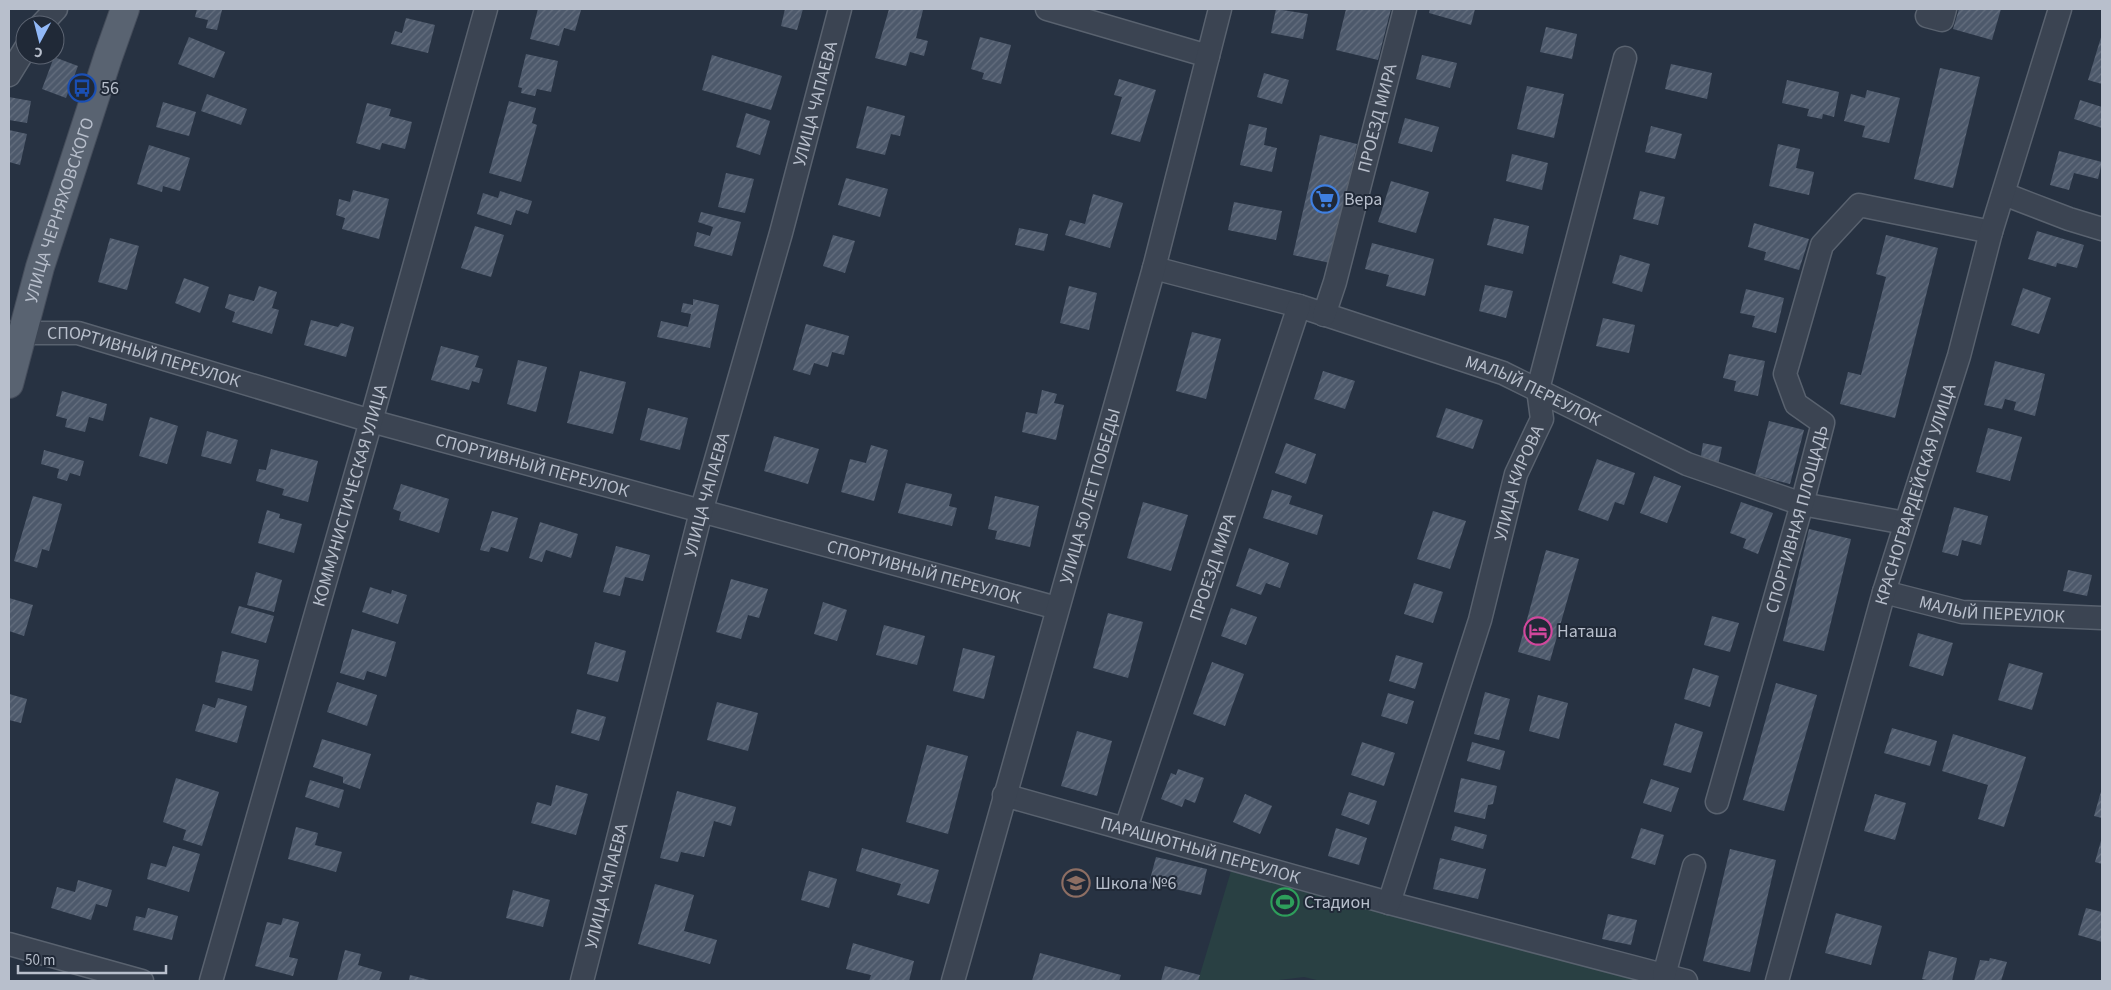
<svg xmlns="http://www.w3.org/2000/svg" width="2111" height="990" viewBox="0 0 2111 990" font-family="'Source Sans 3',sans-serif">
  <defs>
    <pattern id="building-hatch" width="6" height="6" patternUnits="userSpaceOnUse" patternTransform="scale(1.25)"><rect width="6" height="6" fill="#4d596b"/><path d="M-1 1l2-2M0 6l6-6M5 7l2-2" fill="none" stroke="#656f7f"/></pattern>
  </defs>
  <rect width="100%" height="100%" fill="#273242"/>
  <path fill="#294043" d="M1231,871L1648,981H1321L1304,977L1271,981H1198Z"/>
  <g fill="url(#building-hatch)">
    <path d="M197,9L222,10L217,30L206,28L208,20L195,17Z"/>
    <path d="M538,9L581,10L575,31L564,28L559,46L530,39Z"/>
    <path d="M785,9H803L797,30L781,26Z"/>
    <path d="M889,9L923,10L916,38L928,41L924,56L910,52L906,66L875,58Z"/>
    <path d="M1276,9L1308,14L1303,39L1271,33Z"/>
    <path d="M1346,9H1391L1378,60L1336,50Z"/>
    <path d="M1430,9H1475L1471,25L1429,13Z"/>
    <path d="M1959,9H2001L1992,40L1953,29Z"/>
    <path d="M406,18L435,25L428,53L391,44L395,31L402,33Z"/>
    <path d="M1546,27L1577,34L1572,59L1540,52Z"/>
    <path d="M2102,34V84L2088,80Z"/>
    <path d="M189,37L225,52L214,78L178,64Z"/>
    <path d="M980,37L1011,45L1001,84L982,79L984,73L971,69Z"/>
    <path d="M526,54L558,61L551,92L537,89L535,96L521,93L522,88L518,87Z"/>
    <path d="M712,55L782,76L771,110L702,90Z"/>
    <path d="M1422,55L1457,63L1450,88L1416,79Z"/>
    <path d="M54,57L78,66L66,98L42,89Z"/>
    <path d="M1671,64L1712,73L1707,99L1665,89Z"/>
    <path d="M1940,68L1980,77L1953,188L1914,179Z"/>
    <path d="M1264,73L1289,80L1282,104L1257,97Z"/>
    <path d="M1119,79L1156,90L1140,142L1111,134L1122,97L1114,95Z"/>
    <path d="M1787,80L1839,92L1834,117L1823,114L1822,119L1807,116L1809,109L1782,103Z"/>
    <path d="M1527,86L1564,94L1554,138L1517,129Z"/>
    <path d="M1867,90L1900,98L1889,143L1862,137L1865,126L1844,121L1851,94L1865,98Z"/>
    <path d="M207,94L247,109L241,125L201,111Z"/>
    <path d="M9,97L31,101L27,123L9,120Z"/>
    <path d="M2080,100L2102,107V128L2074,119Z"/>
    <path d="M509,101L536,108L532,123L537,125L521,182L489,173Z"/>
    <path d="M163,102L196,112L189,136L156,127Z"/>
    <path d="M367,103L391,109L389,116L412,122L405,149L382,143L380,150L356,143Z"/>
    <path d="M867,106L905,116L900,136L891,134L885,155L856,148Z"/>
    <path d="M746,113L770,121L760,155L736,147Z"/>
    <path d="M1405,118L1439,127L1432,152L1398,143Z"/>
    <path d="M1249,124L1267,128L1264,145L1277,148L1272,172L1240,165Z"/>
    <path d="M1651,126L1682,134L1675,159L1645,152Z"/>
    <path d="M9,130L27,134L20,165L9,162Z"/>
    <path d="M1320,135L1357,144L1330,263L1293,255Z"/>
    <path d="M1778,144L1800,149L1796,168L1814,172L1809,195L1769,186Z"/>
    <path d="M149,145L190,158L180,191L163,186L162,192L137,184Z"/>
    <path d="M2059,151L2102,162L2098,179L2074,173L2069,190L2050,185Z"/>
    <path d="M1512,154L1548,163L1542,190L1506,181Z"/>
    <path d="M726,173L754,179L745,213L718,207Z"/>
    <path d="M846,178L888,189L880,217L838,205Z"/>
    <path d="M1391,181L1429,192L1416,233L1378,222Z"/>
    <path d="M353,190L389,199L379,239L342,229L345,218L336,215L339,199L350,202Z"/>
    <path d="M500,191L532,201L528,214L516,210L511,225L477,214L483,193L498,198Z"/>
    <path d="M1640,191L1665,197L1658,225L1633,219Z"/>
    <path d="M1093,194L1123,203L1110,248L1065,235L1070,220L1085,224Z"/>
    <path d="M1234,202L1282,211L1276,240L1228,230Z"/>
    <path d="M701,212L741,222L732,256L694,246L697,232L710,236L713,227L698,222Z"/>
    <path d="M1494,218L1529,226L1523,254L1487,245Z"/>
    <path d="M1754,223L1809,239L1799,270L1764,260L1766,252L1748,247Z"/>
    <path d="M475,226L504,235L491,277L461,268Z"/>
    <path d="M1019,228L1048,234L1044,251L1015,245Z"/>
    <path d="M2037,231L2084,245L2077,268L2057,263L2056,267L2028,259Z"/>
    <path d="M833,235L855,241L845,273L823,266Z"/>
    <path d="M1886,235L1938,248L1895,418L1840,404L1848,372L1861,375L1886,277L1876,274Z"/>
    <path d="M110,238L139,246L127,290L98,282Z"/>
    <path d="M1372,243L1434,259L1425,296L1386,286L1389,275L1365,269Z"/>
    <path d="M1620,255L1650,264L1642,292L1612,283Z"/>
    <path d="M184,278L209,287L200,313L175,303Z"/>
    <path d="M1485,285L1513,291L1506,318L1479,311Z"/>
    <path d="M259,286L277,292L272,308L279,310L272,334L232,322L235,312L225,308L229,294L254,301Z"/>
    <path d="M1069,286L1097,293L1089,330L1060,323Z"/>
    <path d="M2023,288L2051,298L2039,334L2011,325Z"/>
    <path d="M1746,289L1784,298L1776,333L1752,327L1755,316L1740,313Z"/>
    <path d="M693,299L719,305L710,348L657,337L661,321L688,327L691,314L681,312L683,303L693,305Z"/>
    <path d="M1603,318L1635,325L1629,353L1596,346Z"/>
    <path d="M311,320L338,327L341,323L354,327L346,357L304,345Z"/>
    <path d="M806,324L849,336L844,355L832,352L828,367L814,363L810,375L793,370Z"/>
    <path d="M1192,332L1221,339L1206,399L1176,391Z"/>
    <path d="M441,346L479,356L475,367L483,369L479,383L472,381L469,390L431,380Z"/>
    <path d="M1729,354L1765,361L1758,396L1734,391L1736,381L1723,378Z"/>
    <path d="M518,360L547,367L536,412L507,404Z"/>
    <path d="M1995,361L2045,374L2035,416L2014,410L2016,402L2005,399L2002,409L1984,405Z"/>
    <path d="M580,371L626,382L613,434L567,423Z"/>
    <path d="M1323,371L1355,381L1345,409L1314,399Z"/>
    <path d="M1042,390L1057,394L1054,403L1064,405L1056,440L1022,432L1026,412L1037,414Z"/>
    <path d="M62,391L107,404L103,421L89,417L85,432L65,427L67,419L56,416Z"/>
    <path d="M648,408L688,418L680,450L640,440Z"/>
    <path d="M1446,408L1483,420L1473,449L1436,437Z"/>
    <path d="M150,417L178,426L167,464L139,456Z"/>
    <path d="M1769,421L1804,430L1790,484L1755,475Z"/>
    <path d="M1988,428L2022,437L2010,481L1976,472Z"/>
    <path d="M207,431L238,440L231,464L201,456Z"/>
    <path d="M774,436L819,449L808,484L764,471Z"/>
    <path d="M1286,443L1316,454L1306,484L1275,473Z"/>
    <path d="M1703,443L1722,447L1718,465L1700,462Z"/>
    <path d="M871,445L888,450L874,501L841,492L850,459L866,463Z"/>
    <path d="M271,449L318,461L308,502L282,495L284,489L256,481L259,469L266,470Z"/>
    <path d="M44,450L84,461L80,476L70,473L67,481L57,478L59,469L41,464Z"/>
    <path d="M1597,459L1635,473L1624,505L1615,502L1608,521L1578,510Z"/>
    <path d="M1654,476L1681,486L1667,523L1640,513Z"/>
    <path d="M906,483L952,494L949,506L957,508L952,526L898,513Z"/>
    <path d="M401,484L449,499L439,533L399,520L401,512L393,509Z"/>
    <path d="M1272,490L1292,496L1289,504L1323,515L1317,535L1263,518Z"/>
    <path d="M33,496L62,504L49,551L42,549L37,568L14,561Z"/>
    <path d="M995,496L1039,506L1030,547L995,539L997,531L988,529Z"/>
    <path d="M1143,502L1188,515L1171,571L1127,558Z"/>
    <path d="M1741,502L1773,513L1758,554L1743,548L1746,539L1730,533Z"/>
    <path d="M1954,507L1988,516L1981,545L1962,540L1958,556L1942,552Z"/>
    <path d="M267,510L280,514L279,518L302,524L294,553L258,543Z"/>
    <path d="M492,511L518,518L508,552L491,547L489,552L480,550Z"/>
    <path d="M1433,511L1466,521L1450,569L1417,559Z"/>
    <path d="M540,522L578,534L571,558L546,550L542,562L529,558Z"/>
    <path d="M1809,529L1851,539L1824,651L1783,641Z"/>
    <path d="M616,546L650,555L643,581L625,577L620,596L603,592Z"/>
    <path d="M1249,548L1289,563L1280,588L1266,583L1261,595L1236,586Z"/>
    <path d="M1546,550L1579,559L1550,661L1518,652Z"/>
    <path d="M2068,570L2092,575L2087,596L2063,591Z"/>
    <path d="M256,572L282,580L274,612L247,605Z"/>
    <path d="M731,579L768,589L759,618L748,615L741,639L716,632Z"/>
    <path d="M1414,583L1443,592L1433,623L1404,614Z"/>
    <path d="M370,587L391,594L392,590L407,595L398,624L362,612Z"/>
    <path d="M9,598L33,605L24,636L9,631Z"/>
    <path d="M823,602L847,610L837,641L814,634Z"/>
    <path d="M239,606L274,616L266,643L231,633Z"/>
    <path d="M1231,608L1257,617L1246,645L1221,636Z"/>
    <path d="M1108,613L1143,622L1128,678L1093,668Z"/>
    <path d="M1712,616L1739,623L1730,652L1704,645Z"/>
    <path d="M884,625L925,636L917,665L876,655Z"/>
    <path d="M352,629L396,642L386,677L367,671L364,680L340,673Z"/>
    <path d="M1918,633L1953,643L1943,676L1909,666Z"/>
    <path d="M595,642L626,651L618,682L587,674Z"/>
    <path d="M963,648L995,656L984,699L953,691Z"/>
    <path d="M222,651L259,660L252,691L215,682Z"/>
    <path d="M1396,655L1423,663L1415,689L1389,681Z"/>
    <path d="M1212,662L1244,674L1225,726L1193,714Z"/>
    <path d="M2009,663L2043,673L2032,710L1998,700Z"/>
    <path d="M1693,668L1719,676L1710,707L1684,699Z"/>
    <path d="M337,682L377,695L367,726L327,712Z"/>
    <path d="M1776,683L1817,695L1784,811L1743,800Z"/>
    <path d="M1485,692L1510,699L1499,740L1474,734Z"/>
    <path d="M1388,693L1414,701L1407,724L1381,716Z"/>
    <path d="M9,694L27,699L21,723L9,720Z"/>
    <path d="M1538,695L1568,703L1559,739L1529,731Z"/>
    <path d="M218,698L247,706L237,743L195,731L203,704L215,708Z"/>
    <path d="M717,702L758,713L748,751L707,740Z"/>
    <path d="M577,709L606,717L599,741L571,733Z"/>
    <path d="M1675,723L1703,732L1691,773L1663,765Z"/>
    <path d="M1892,728L1937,741L1930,766L1884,753Z"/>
    <path d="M1077,731L1112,741L1097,796L1061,786Z"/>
    <path d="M1953,734L2026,757L2004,827L1978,819L1988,785L1942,771Z"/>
    <path d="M322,739L371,754L360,789L343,783V777L313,767Z"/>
    <path d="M1362,742L1395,753L1384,786L1351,775Z"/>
    <path d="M1472,742L1505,751L1500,770L1467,761Z"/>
    <path d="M927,745L968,756L948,834L906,822Z"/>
    <path d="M1178,769L1204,778L1195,803L1185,799L1182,807L1161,799L1171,773L1176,775Z"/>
    <path d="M176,778L219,792L202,846L183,840L186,830L163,822Z"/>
    <path d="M1461,778L1497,786L1493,804L1488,805L1485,819L1454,812Z"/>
    <path d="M1651,779L1679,788L1671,812L1643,803Z"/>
    <path d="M310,780L344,790L339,808L305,797Z"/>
    <path d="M556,785L588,794L576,835L531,823L537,802L551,806Z"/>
    <path d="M2102,788V818L2094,816Z"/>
    <path d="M677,791L736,807L731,826L714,821L704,857L681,852L678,862L660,858Z"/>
    <path d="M1349,792L1377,801L1369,825L1341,815Z"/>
    <path d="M1245,794L1272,806L1260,834L1233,822Z"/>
    <path d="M1875,794L1906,803L1895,840L1864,831Z"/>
    <path d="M1455,826L1487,835L1483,849L1451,840Z"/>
    <path d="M296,827L318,833L315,845L342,852L336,872L288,859Z"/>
    <path d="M1336,828L1367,838L1359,865L1328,856Z"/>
    <path d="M1641,828L1664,835L1655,865L1631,858Z"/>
    <path d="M2102,837V864L2095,862Z"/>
    <path d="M173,846L200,854L189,892L147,879L151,863L166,867Z"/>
    <path d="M862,848L939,870L929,904L897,895L901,884L856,871Z"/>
    <path d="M1730,849L1776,860L1750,972L1703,961Z"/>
    <path d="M1156,857L1207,869L1201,895L1149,883Z"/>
    <path d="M1440,858L1486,869L1478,899L1433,889Z"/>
    <path d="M809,871L837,879L829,908L801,900Z"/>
    <path d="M78,880L112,890L107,907L96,904L91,920L51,908L57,887L75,892Z"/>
    <path d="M655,884L694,895L684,931L717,940L710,964L638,944Z"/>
    <path d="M513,890L550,900L543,927L506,918Z"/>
    <path d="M148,908L178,916L172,940L133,930L136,916L145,918Z"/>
    <path d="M2086,908L2102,912V942L2078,935Z"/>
    <path d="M1836,913L1882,926L1871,965L1825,953Z"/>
    <path d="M1608,914L1637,920L1631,945L1602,939Z"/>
    <path d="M283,918L299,922L289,957L298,959L293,976L255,966L267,922L281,925Z"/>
    <path d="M853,943L914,961L909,981H869L871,975L846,969Z"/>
    <path d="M345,950L361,954L358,965L382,972L379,981H337Z"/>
    <path d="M1929,951L1957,958L1952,981H1932L1922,979Z"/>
    <path d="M1040,953L1121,975L1119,981H1032Z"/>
    <path d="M1990,958L2007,962L2001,981H1974L1980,960L1989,961Z"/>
    <path d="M1165,966L1200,975L1198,981H1161Z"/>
    <path d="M410,975L433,981H409Z"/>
  </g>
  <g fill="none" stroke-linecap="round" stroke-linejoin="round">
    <g stroke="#59626f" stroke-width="25">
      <g id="minor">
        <path d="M1047,9L1208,56"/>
        <path d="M1927,16L1942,20L1945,9"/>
        <path d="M41,25L56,9"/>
        <path d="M9,75L25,49"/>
        <path d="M2004,194L2069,219L2102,229"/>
        <path id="s1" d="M1154,268L1299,306L1503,373L1687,464L1802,504L1905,523"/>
        <path id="s2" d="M1324,315L1335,282L1405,9"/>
        <path id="s3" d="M9,333H78L371,421L1057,608"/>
        <path id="s4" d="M1884,592L1962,612L2102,618"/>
        <path id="s5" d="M1004,795L1389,903L1686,981"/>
        <path id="s6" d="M1717,802L1802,504L1823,423L1796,404L1785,374L1822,245L1859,205L1991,232"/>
        <path id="s7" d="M1126,828L1299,306"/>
        <path id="s8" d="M1389,903L1480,620L1516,474L1542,419L1538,389L1625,58"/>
        <path d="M9,944L142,981"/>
        <path d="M1664,975L1694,866"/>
        <path id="s9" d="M211,981L371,421L486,9"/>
        <path id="s10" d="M582,981L701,512L781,233L840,9"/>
        <path id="s11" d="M953,981L1154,268L1220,9"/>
        <path id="s12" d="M1777,981L1884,592L1959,356L1991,232L2060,9"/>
      </g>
    </g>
    <g stroke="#454d5b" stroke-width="30">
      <g id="major">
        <path id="s13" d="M9,384L40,267L108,57L125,9"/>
      </g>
    </g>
    <use href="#minor" stroke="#3b4452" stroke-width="22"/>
    <use href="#major" stroke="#596371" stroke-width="28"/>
  </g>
  <defs>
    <g id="bus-ring" transform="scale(1.4375)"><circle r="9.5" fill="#202937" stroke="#1a4fb4" stroke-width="1.5"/><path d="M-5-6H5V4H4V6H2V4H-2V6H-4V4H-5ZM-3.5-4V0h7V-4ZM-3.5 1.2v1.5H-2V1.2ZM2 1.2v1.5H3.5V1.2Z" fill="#1a4fb4"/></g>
    <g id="supermarket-ring" transform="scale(1.4375)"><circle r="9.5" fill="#202937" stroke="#3f7fe0" stroke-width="1.5"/><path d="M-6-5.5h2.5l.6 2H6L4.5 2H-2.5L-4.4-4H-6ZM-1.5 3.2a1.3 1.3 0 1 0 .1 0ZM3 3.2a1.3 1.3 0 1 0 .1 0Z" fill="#3f7fe0"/></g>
    <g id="hotel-ring" transform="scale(1.4375)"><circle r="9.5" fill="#202937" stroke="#d1479c" stroke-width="1.5"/><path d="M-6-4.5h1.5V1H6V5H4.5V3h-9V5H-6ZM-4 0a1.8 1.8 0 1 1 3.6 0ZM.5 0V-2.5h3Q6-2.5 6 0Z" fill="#d1479c"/></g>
    <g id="school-ring" transform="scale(1.4375)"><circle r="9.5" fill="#202937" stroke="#8d6e63" stroke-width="1.5"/><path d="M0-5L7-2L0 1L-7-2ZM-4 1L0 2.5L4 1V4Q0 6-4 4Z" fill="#8d6e63"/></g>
    <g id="stadium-ring" transform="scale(1.4375)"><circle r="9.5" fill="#202937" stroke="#2e9e5b" stroke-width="1.5"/><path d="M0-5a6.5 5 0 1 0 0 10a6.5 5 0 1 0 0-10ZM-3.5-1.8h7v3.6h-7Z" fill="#2e9e5b"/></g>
  </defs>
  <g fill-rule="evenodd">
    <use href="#bus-ring" x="82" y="88"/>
    <use href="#supermarket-ring" x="1325" y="199"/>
    <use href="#hotel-ring" x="1538" y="631"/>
    <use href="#school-ring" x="1076" y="883"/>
    <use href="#stadium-ring" x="1285" y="902"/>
  </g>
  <g text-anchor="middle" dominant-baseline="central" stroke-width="4" stroke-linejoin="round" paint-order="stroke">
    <g font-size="18" fill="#b8bfcc" stroke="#202937" text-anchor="start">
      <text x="101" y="88">56</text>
      <text x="1344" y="199">Вера</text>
      <text x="1557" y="631">Наташа</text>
      <text x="1095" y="883">Школа №6</text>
      <text x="1304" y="902">Стадион</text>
    </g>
    <g font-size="18" fill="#b8bfcc" stroke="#202937">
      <text stroke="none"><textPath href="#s10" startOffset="908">УЛИЦА ЧАПАЕВА</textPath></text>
      <text stroke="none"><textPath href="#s2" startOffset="204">ПРОЕЗД МИРА</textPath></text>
      <text stroke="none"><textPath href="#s13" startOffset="181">УЛИЦА ЧЕРНЯХОВСКОГО</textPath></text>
      <text stroke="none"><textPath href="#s3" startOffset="138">СПОРТИВНЫЙ ПЕРЕУЛОК</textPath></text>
      <text stroke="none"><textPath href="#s1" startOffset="399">МАЛЫЙ ПЕРЕУЛОК</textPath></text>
      <text stroke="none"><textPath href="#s3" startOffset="542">СПОРТИВНЫЙ ПЕРЕУЛОК</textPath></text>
      <text stroke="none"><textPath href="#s8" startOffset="440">УЛИЦА КИРОВА</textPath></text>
      <text stroke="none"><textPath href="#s10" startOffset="502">УЛИЦА ЧАПАЕВА</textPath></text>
      <text stroke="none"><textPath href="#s12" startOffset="506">КРАСНОГВАРДЕЙСКАЯ УЛИЦА</textPath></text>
      <text stroke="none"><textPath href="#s9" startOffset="505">КОММУНИСТИЧЕСКАЯ УЛИЦА</textPath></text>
      <text stroke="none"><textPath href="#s11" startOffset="504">УЛИЦА 50 ЛЕТ ПОБЕДЫ</textPath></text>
      <text stroke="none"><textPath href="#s6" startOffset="294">СПОРТИВНАЯ ПЛОЩАДЬ</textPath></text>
      <text stroke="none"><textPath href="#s7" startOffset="275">ПРОЕЗД МИРА</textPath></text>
      <text stroke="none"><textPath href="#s3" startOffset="948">СПОРТИВНЫЙ ПЕРЕУЛОК</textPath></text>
      <text stroke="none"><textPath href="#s4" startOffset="110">МАЛЫЙ ПЕРЕУЛОК</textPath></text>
      <text stroke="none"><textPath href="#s5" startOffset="204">ПАРАШЮТНЫЙ ПЕРЕУЛОК</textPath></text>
      <text stroke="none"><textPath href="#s10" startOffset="98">УЛИЦА ЧАПАЕВА</textPath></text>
    </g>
  </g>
  <rect width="2111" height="990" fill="none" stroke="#b8bfcc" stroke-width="20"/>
  <g transform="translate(40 40) rotate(187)"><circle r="24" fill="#202937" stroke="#5d6573"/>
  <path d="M0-4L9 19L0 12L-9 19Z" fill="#91b8f7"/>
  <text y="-8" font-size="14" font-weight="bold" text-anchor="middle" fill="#b8bfcc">С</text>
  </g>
  <path d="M18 965v8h148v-8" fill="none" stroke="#b8bfcc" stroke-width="2.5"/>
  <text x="25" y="965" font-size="15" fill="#b8bfcc" stroke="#202937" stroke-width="4" paint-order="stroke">50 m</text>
</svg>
